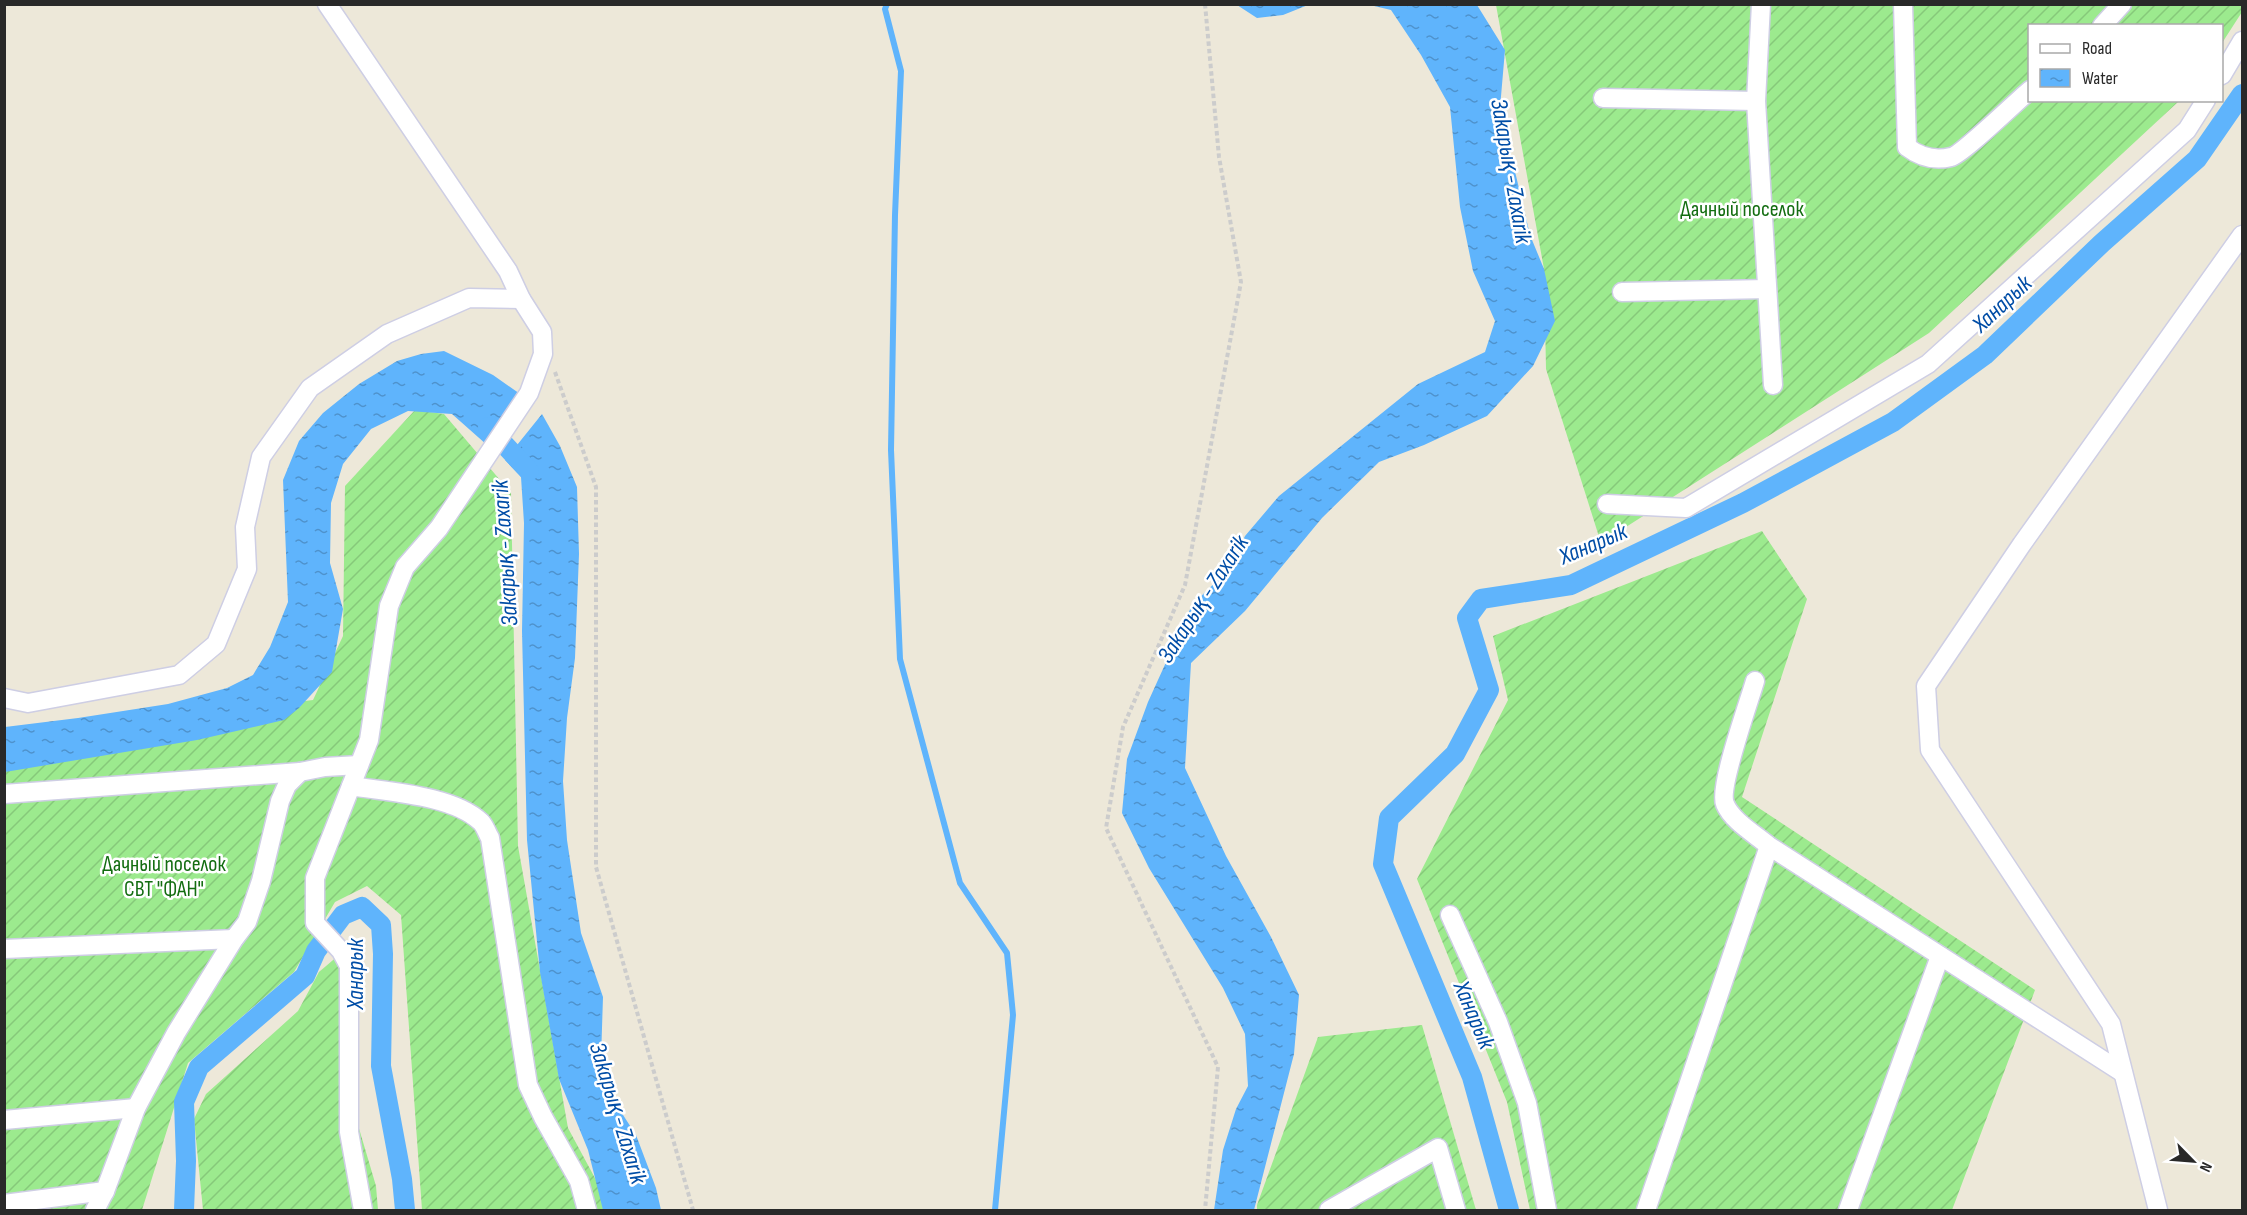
<svg xmlns="http://www.w3.org/2000/svg" width="2247" height="1215" viewBox="0 0 2247 1215" font-family="'Sofia Sans Condensed',sans-serif">
  <defs>
    <pattern id="garden-furrows" width="10" height="10" patternUnits="userSpaceOnUse" patternTransform="scale(1.5)"><rect width="10" height="10" fill="#9cea8e"/><path d="M-1 1l2-2M0 10L10 0M9 11l2-2" fill="none" stroke="#86c97a"/></pattern>
    <pattern id="water-ripples" width="26" height="14" patternUnits="userSpaceOnUse" patternTransform="scale(1.5)"><rect width="26" height="14" fill="#5fb4fc"/><path d="M2 4q2-2 4 0t4 0M15 11q2-2 4 0t4 0" fill="none" stroke="#4e92cc"/></pattern>
  </defs>
  <rect width="100%" height="100%" fill="#ede8d9"/>
  <g fill="url(#garden-furrows)">
    <path d="M2242,4V12L2222,43V26H2030V100L2179,101L1929,333L1601,543L1546,369L1544,269L1496,5Z"/>
    <path d="M415,410L444,414L511,493L518,846L568,1128L603,1193L606,1210H422L401,915L367,886L335,902L294,972L188,1063L142,1210H5L4,738L313,700L343,636L345,486Z"/>
    <path d="M1762,531L1807,599L1742,797L2035,990L1952,1210H1530L1507,1102L1417,879L1508,700L1493,636Z"/>
    <path d="M353,943L358,1125L376,1186L378,1210H203L194,1119L206,1094L298,1011L319,972Z"/>
    <path d="M1422,1025L1476,1210H1257V1205L1318,1037Z"/>
  </g>
  <g fill="url(#water-ripples)">
    <path d="M1237,5H1308L1283,15L1257,18Z"/>
    <path d="M1370,5H1477L1505,50L1500,108L1530,235L1544,269L1555,321L1533,366L1487,416L1424,445L1379,462L1322,518L1245,611L1191,663L1185,768L1226,856L1271,937L1299,995L1294,1054L1254,1210H1214L1223,1150L1236,1109L1248,1086L1245,1034L1223,988L1149,868L1122,813L1127,759L1148,702L1192,605L1229,569L1245,536L1279,496L1418,384L1485,352L1495,321L1473,271L1460,207L1450,107L1421,55L1391,10Z"/>
    <path d="M444,351L493,375L523,396L487,445L452,414L408,411L371,429L343,464L331,503L330,563L343,609L332,672L299,708L284,720L197,740L5,772V727L78,718L168,704L227,688L253,675L270,647L288,602L283,480L299,441L323,413L359,384L397,361L421,354Z"/>
    <path d="M542,414L560,446L577,487L579,554L575,658L567,718L563,781L567,840L581,933L603,997L601,1059L614,1101L636,1135L656,1188L661,1210H603L588,1150L559,1079L540,972L527,840L522,631L524,523L521,477L505,460Z"/>
  </g>
  <g fill="none" stroke-linecap="round" stroke-linejoin="round">
    <path stroke="#5fb4fc" stroke-width="6" d="M887,4L885,9L901,71L895,215L891,450L900,659L960,883L1007,953L1013,1015L995,1210"/>
    <g stroke="#5fb4fc" stroke-width="20">
      <path d="M488,427L529,471"/>
      <path d="M184,1210L186,1161L184,1102L199,1067L305,976L316,951L343,915L362,907L381,925L383,954L381,1066L402,1179L405,1210"/>
      <path d="M1509,1210L1472,1077L1383,864L1389,818L1455,754L1489,690L1467,618L1481,599L1571,585L1743,503L1893,422L1985,355L2102,243L2197,159L2242,94"/>
    </g>
    <g stroke="#cecee4" stroke-width="21">
      <g id="minor">
        <path d="M327,4L508,271L521,299L542,332L543,354L529,393L439,528L405,567L389,606L369,740L315,878V923L341,951L349,966V1132L363,1210"/>
        <path d="M1761,4L1756,101L1773,385"/>
        <path d="M1903,4L1907,147C1920,157 1935,161 1951,157C1961,155 2017,101 2030,90"/>
        <path d="M2102,26L2122,4"/>
        <path d="M2222,75L2242,41"/>
        <path d="M1603,98L1756,101"/>
        <path d="M1622,292L1767,289"/>
        <path d="M1607,504L1686,508L1928,364L2187,130L2206,100"/>
        <path d="M1755,681C1749,702 1718,788 1725,804C1732,821 1755,834 1769,846L2123,1073"/>
        <path d="M4,698L28,703L179,675L216,644L247,569L245,527L261,457L310,388L387,334L469,298L521,299"/>
        <path d="M351,786C388,792 453,795 481,822C485,826 487,833 490,838L528,1085L543,1117L579,1181L587,1210"/>
        <path d="M4,794L300,772"/>
        <path d="M1450,915L1498,1022L1527,1103L1547,1210"/>
        <path d="M4,949L234,939"/>
        <path d="M4,1120L136,1108"/>
        <path d="M4,1204L105,1191L136,1108L176,1033L234,939L247,922L261,881L280,801L287,785L300,772L325,767L359,765"/>
        <path d="M95,1210L105,1191"/>
        <path d="M1329,1210L1438,1148L1456,1210"/>
        <path d="M1646,1210L1769,846"/>
        <path d="M1848,1210L1940,956"/>
        <path d="M2158,1210L2111,1024L1930,750L1926,686L2022,544L2242,235"/>
      </g>
    </g>
    <g stroke="#ccc" stroke-width="4" stroke-dasharray="4.5 3" stroke-linecap="butt">
      <path d="M1205,4L1219,157L1241,282L1185,585L1123,727L1106,828L1218,1067L1205,1210"/>
      <path d="M555,372L596,487V867L693,1210"/>
    </g>
    <use href="#minor" stroke="#fff" stroke-width="18"/>
  </g>
  <g text-anchor="middle" dominant-baseline="central" stroke-width="5" stroke-linejoin="round" paint-order="stroke">
    <g font-size="22" fill="#136d11" stroke="#fff">
      <text x="1742" y="209">Дачный поселок</text>
      <text x="164" y="864">Дачный поселок<tspan x="164" dy="25">СВТ "ФАН"</tspan></text>
    </g>
    <g font-size="24" font-style="italic" fill="#004da6" stroke="#fff">
      <text transform="translate(1511 171) rotate(80)">Закарық - Zaxarik</text>
      <text transform="translate(2002 304) rotate(-43)">Ханарык</text>
      <text transform="translate(1593 544) rotate(-23)">Ханарык</text>
      <text transform="translate(505 553) rotate(-94)">Закарық - Zaxarik</text>
      <text transform="translate(1203 599) rotate(-57)">Закарық - Zaxarik</text>
      <text transform="translate(355 974) rotate(-90)">Ханарык</text>
      <text transform="translate(1474 1015) rotate(67)">Ханарык</text>
      <text transform="translate(618 1113) rotate(73)">Закарық - Zaxarik</text>
    </g>
  </g>
  <rect width="2247" height="1215" fill="none" stroke="#292929" stroke-width="12"/>
  <rect x="2028" y="24" width="195" height="78" fill="#ffffff" stroke="#a9a9a9" stroke-width="1.5"/>
  <rect x="2040" y="44" width="30" height="9" fill="#ffffff" stroke="#a9a9a9" stroke-width="1.5"/>
  <text x="2082" y="54" font-size="18" fill="#292929">Road</text>
  <rect x="2040" y="69" width="30" height="18" fill="url(#water-ripples)" stroke="#a9a9a9" stroke-width="1.5"/>
  <text x="2082" y="84" font-size="18" fill="#292929">Water</text>
  <g transform="translate(2193 1161) rotate(115)" stroke="#ffffff" stroke-width="4.5" paint-order="stroke">
  <path d="M0-4.5L10 22L0 15L-10 22Z" fill="#292929"/>
  <text y="-9" font-size="16" font-weight="bold" text-anchor="middle" fill="#292929">N</text>
  </g>
</svg>
